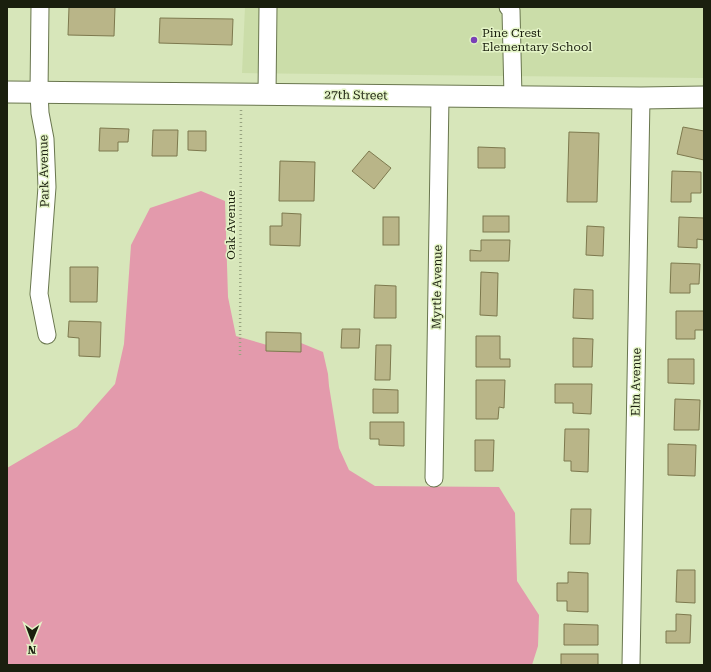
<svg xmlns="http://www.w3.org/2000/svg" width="711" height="672" viewBox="0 0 711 672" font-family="'Roboto Serif',serif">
  <rect width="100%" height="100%" fill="#d7e6ba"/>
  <path fill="#cbdda9" d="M245,7H704V78L242,73Z"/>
  <path fill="#e39aac" d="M201,191L225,201L228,297L236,336L267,345L301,343L323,352L328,374L329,386L339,448L349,470L375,486L499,487L515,513L517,581L539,615L538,646L532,665H7V468L77,427L115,384L124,344L131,245L150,208Z"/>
  <g fill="#b9b588" stroke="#7d794e">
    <path d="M69,7H115L114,36L68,35Z"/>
    <path d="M160,18L233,19L232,45L159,43Z"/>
    <path d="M683,127L704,131V160L677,154Z"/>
    <path d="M100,128L129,129L128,142H118V151H99Z"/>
    <path d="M153,130H178L177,156H152Z"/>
    <path d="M188,131H206V151L188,150Z"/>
    <path d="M569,132L599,133L597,202H567Z"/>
    <path d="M478,147L505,148V168H478Z"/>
    <path d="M369,151L391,168L374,189L352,171Z"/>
    <path d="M280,161L315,162L314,201H279Z"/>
    <path d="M672,171L701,172V193H691V202H671Z"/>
    <path d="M282,213L301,214L300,246L270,245V226H282Z"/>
    <rect x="483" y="216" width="26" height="16"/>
    <rect x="383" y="217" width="16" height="28"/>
    <path d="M679,217L704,218V240L697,239V248L678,247Z"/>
    <path d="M587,226L604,227L603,256L586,255Z"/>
    <path d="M481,240H510L509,261H470V250L481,251Z"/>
    <path d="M671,263L700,264L699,284H690V293H670Z"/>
    <path d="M70,267H98L97,302H70Z"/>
    <path d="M481,272L498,273L497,316L480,315Z"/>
    <path d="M375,285L396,286V318H374Z"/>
    <path d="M574,289L593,290V319L573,318Z"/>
    <path d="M676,311H704V330H695V339H676Z"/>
    <path d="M69,321L101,322L100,357L79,356V338L68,337Z"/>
    <path d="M342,329H360L359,348H341Z"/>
    <path d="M266,332L301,333V352L266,351Z"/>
    <path d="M476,336H500V359H510V367H476Z"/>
    <path d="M573,338L593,339L592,367H573Z"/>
    <path d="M376,345H391L390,380H375Z"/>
    <path d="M668,359H694V384L668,383Z"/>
    <path d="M476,380H505L504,408L499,407L498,419H476Z"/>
    <path d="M555,384H592L591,414L573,413V403H555Z"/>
    <path d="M373,389L398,390V413H373Z"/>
    <path d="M675,399L700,400L699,430H674Z"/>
    <path d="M370,422H404V446L379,445V439H370Z"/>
    <path d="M565,429H589L588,472L571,471V461H564Z"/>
    <path d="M475,440H494L493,471H475Z"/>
    <path d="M668,444L696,445L695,476L668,475Z"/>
    <path d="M571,509H591L590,544H570Z"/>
    <path d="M677,570H695V603L676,602Z"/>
    <path d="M568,572L588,573V612L567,611V601H557V583H568Z"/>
    <path d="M676,614L691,615L690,643H666V631H676Z"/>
    <path d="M564,624L598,625V645H564Z"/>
    <rect x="561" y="654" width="37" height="11"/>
  </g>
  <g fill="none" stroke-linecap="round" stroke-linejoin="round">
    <g stroke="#69764e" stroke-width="19">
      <g id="minor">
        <path d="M40,7L39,92L40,113L45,139L47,187L39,294L47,335"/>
        <path d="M508,7L511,10L513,97"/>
        <path d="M267,94L268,7"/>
        <path d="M434,478L440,96"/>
        <path d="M631,665L641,98"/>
      </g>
    </g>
    <g stroke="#69764e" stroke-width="23">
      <path id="major" d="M7,92L641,98L704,97"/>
    </g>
    <path stroke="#98a481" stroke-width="2.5" stroke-dasharray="1 3" stroke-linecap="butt" d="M240,355L241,110"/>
    <use href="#minor" stroke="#fff" stroke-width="17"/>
    <use href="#major" stroke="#fff" stroke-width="21"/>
  </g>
  <circle fill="#7a40b6" stroke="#e4f4c7" stroke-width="1.5" cx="474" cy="40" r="4"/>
  <g text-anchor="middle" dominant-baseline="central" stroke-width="3" stroke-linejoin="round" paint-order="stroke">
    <g font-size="12" fill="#1a1f0e" stroke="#e4f4c7" text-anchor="start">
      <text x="482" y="33">Pine Crest<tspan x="482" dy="14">Elementary School</tspan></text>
    </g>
    <g font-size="12" fill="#1a1f0e" stroke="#e4f4c7">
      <text transform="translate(356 95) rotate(1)">27th Street</text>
      <text transform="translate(44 171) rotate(-91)">Park Avenue</text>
      <text transform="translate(231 225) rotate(-90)">Oak Avenue</text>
      <text transform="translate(437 287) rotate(-89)">Myrtle Avenue</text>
      <text transform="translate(636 382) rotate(-89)">Elm Avenue</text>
    </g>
  </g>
  <rect width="711" height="672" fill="none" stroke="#1a1f0e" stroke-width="16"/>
  <g transform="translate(32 640) rotate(181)" stroke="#e4f4c7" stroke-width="3" paint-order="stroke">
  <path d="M0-3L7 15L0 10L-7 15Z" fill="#1a1f0e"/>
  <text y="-6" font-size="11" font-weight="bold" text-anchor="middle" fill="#1a1f0e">N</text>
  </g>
</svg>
